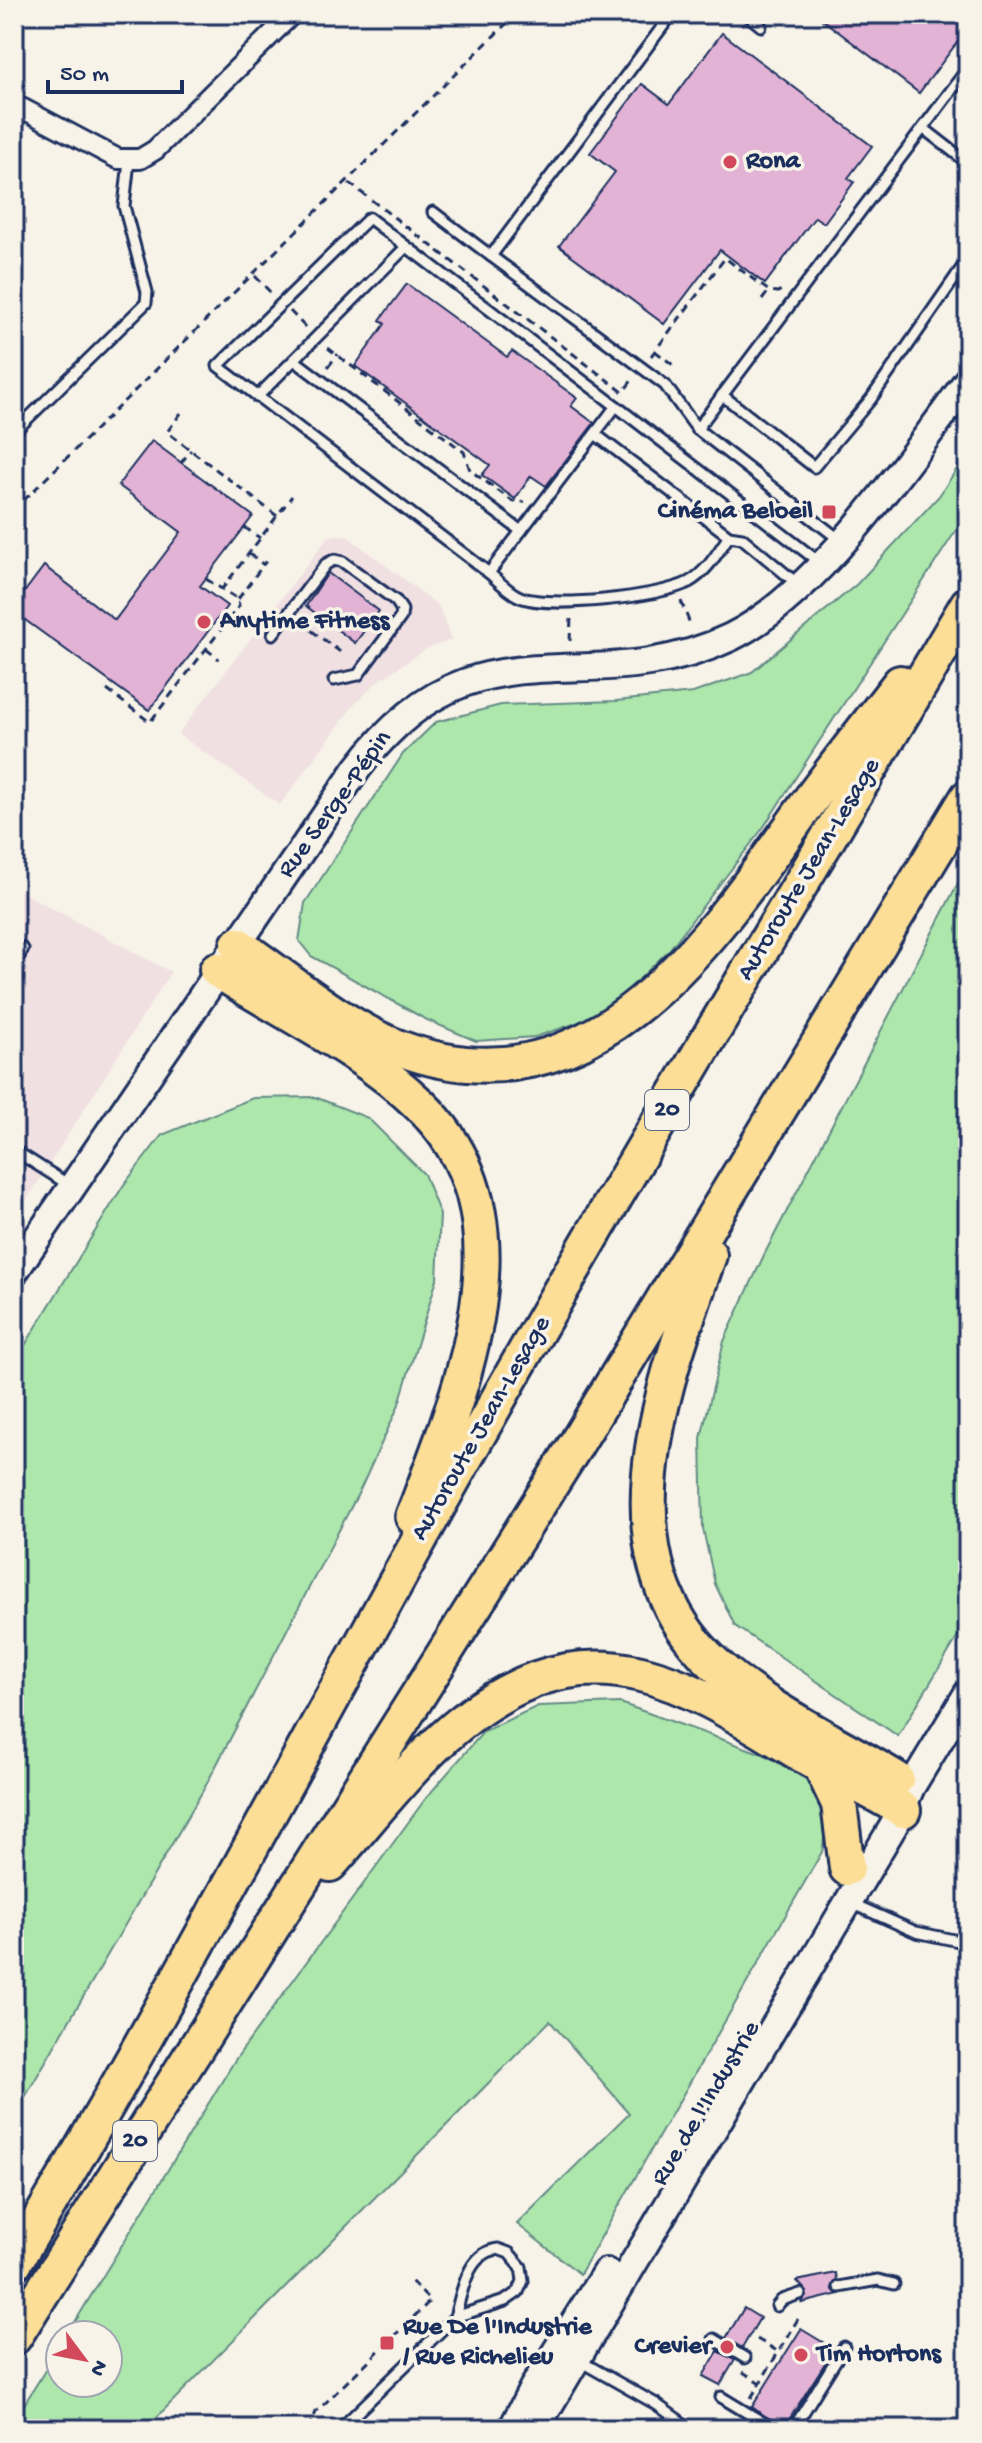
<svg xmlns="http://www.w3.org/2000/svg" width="982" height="2443" viewBox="0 0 982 2443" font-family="'Gochi Hand',sans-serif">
  <rect width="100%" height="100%" fill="#f7f3e8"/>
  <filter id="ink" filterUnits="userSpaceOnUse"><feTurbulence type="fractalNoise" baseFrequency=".0125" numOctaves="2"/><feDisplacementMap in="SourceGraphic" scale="16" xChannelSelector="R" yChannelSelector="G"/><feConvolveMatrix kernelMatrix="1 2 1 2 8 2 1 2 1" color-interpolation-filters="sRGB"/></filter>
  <g filter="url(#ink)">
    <g fill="#f1e0e2">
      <path d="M337,535L347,536L439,606L451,640L426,649L377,682L354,705L280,805L178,734L328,537Z"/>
      <path d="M14,888L171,972L14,1220Z"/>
    </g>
    <g fill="#ade7ac" stroke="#648b85" stroke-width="2">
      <path d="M968,452V512L763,828L669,950L604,1014L535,1037L476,1041L425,1019L311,956L299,941L305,903L403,754L436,722L501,705L616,701L693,693L752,672L857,584L939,496Z"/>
      <path d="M968,864V1620L898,1736L735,1626L715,1584L703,1529L701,1438L724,1341L765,1253Z"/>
      <path d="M315,1097L368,1118L424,1174L440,1215L437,1279L398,1407L361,1488L205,1787L14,2116V1363L123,1186L162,1135L253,1098Z"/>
      <path d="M620,1703L788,1763C827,1787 830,1809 822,1852L580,2274L517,2224L629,2113L550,2021L145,2429H14V2421L60,2346V2383H108V2335H67L235,2060L426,1798L484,1731L538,1706Z"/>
    </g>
    <g fill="#e3b3d5" stroke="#1b2f5e" stroke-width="2">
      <path d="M815,14H968V28L919,93Z"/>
      <path d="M722,33L872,146L848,178L854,182L824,223L815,217L765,284L720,250L664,324L559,246L615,172L590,153L642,84L669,104Z"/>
      <path d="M407,284L507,357L512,351L577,398L571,406L594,423L546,486L531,476L515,499L482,475L490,465L355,366L385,324L380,320Z"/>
      <path d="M152,441L253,516L200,586L227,606L149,710L14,612V606L44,566L115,620L181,532L118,485Z"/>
      <path d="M328,573L379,611L355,643L306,606Z"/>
      <path d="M836,2273L837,2280L832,2288L839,2294L802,2303L807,2292L797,2281Z"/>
      <path d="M744,2308L760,2318L742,2348L726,2338Z"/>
      <path d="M801,2329L834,2349L783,2429L752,2407Z"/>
      <path d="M718,2351L735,2360L720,2385L703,2376Z"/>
    </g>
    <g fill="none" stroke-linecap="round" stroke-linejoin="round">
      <g stroke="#1b2f5e" stroke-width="15">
        <g id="lane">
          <path d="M672,14L491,256L665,385L697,429"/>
          <path d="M746,14L761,26"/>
          <path d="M923,128L968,163"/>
          <path d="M433,212L491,256"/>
          <path d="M294,360L521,531"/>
          <path d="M722,395L814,467L871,399L968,259"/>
          <path d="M257,397L406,247"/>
          <path d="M14,432L146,303L147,292L124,206L129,161"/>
          <path d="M595,434L729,536L742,538L800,586"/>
          <path d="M729,536C718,552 707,572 689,582C661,597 546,610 518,596C508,591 498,581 489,573L616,406L819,562"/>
          <path d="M840,540L697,429L968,68"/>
          <path d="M489,573L218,366L369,218L616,406"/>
          <path d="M273,634L326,564L334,560L343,562L396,601L402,610L401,617L358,675L334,680"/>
          <path d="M14,944L23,949L14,965"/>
          <path d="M14,1150L69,1185"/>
          <path d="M851,1903L916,1932L968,1943"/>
          <path d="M966,2205L968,2202"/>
          <path d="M839,2287L878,2280L894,2284"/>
          <path d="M777,2306L782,2300L800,2294"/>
          <path d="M714,2339L745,2358"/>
          <path d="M578,2360L656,2404L691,2429"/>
          <path d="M721,2397L774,2429"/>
          <path d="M340,2429L455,2317L505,2301L518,2292L523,2281L521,2267L509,2253L498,2249C467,2253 462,2292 455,2317"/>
          <path d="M793,2429L844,2347"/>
        </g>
      </g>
      <g stroke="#1b2f5e" stroke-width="24">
        <path id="street" d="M14,104L118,159H140L155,150L292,14"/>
      </g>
      <g stroke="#1b2f5e" stroke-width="32">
        <g id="secondary">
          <path d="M14,1272L357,769C477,609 585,707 731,637C816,596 912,457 968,380"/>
          <path d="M512,2429L533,2388L606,2272"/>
          <path d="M535,2429L897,1820L911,1787L968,1693"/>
        </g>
      </g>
      <g stroke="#1b2f5e" stroke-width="40">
        <g id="highway">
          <path d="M238,945C288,979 346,1029 402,1049C597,1121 715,932 811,799C840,760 870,722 900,683"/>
          <path d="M217,970C284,1013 363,1050 420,1105C537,1216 460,1393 413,1517"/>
          <path d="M709,1255C664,1382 596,1557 716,1665C766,1710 839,1744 896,1779"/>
          <path d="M821,1766L839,1804L847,1868"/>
          <path d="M330,1864C378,1810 426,1743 487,1704C607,1626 698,1692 801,1754C834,1774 870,1789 903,1810"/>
          <path d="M14,2263C173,2000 314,1726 465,1458C627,1170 799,888 968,604"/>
          <path d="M14,2337L575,1446L968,797"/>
        </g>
      </g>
      <g stroke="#1b2f5e" stroke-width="3" stroke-dasharray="8 6" stroke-linecap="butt">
        <path d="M959,42L966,47L968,45"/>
        <path d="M349,183L623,392L633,379"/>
        <path d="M255,276L272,294"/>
        <path d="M762,300L769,291"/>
        <path d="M290,311L307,329"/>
        <path d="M328,348L464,452L470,470L512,501L525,502"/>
        <path d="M655,351L677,368"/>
        <path d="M651,356L725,258L769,291L778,292L785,287"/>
        <path d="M328,367L338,354"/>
        <path d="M181,413L167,432L277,516L292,496"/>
        <path d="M181,463L191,450"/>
        <path d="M14,510L516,14"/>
        <path d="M244,527L260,538"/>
        <path d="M249,554L264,565"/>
        <path d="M206,579L222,589"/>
        <path d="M238,599L266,561"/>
        <path d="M681,601L690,624"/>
        <path d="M300,622L343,654"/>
        <path d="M570,641L571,616"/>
        <path d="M206,649L219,659"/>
        <path d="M107,690L150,722L239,606L238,599L222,589L277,516"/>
        <path d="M757,2339L779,2352"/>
        <path d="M743,2372L760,2383"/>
        <path d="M751,2398L798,2319"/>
        <path d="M309,2429L316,2412L430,2301L410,2280"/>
      </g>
      <use href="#lane" stroke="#f7f3e8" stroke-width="9"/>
      <use href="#street" stroke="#f7f3e8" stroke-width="18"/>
      <use href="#secondary" stroke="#f7f3e8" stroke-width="26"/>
      <use href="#highway" stroke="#fcde96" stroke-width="34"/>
    </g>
  </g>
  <g fill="#d1495b" stroke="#f7f3e8" stroke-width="3">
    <circle cx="730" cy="162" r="8"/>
    <rect x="821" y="504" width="16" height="16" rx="4"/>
    <circle cx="204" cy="622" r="8"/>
    <rect x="379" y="2335" width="16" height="16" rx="4"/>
    <circle cx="727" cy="2347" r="8"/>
    <circle cx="801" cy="2355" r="8"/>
  </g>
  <g text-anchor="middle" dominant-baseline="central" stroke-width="7" stroke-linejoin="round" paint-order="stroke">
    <g fill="#f7f3e8" stroke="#5d6a87" stroke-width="2">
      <rect x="645" y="1090" width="44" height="40" rx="6"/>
      <rect x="113" y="2121" width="44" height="40" rx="6"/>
    </g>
    <g font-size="24" font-weight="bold" fill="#1b2f5e">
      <text x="667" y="1110">20</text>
      <text x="135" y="2141">20</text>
    </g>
    <g font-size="26" font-weight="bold" fill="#1b2f5e" stroke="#f7f3e8" text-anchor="start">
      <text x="746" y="162">Rona</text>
      <text x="813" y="512" text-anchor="end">Cinéma Beloeil</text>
      <text x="220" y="622">Anytime Fitness</text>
      <text x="403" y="2328">Rue De l'Industrie<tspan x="403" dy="30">/ Rue Richelieu</tspan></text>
      <text x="711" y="2347" text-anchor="end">Crevier</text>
      <text x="817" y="2355">Tim Hortons</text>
    </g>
    <g font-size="26" fill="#1b2f5e" stroke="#f7f3e8">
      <text transform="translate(336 805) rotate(-54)">Rue Serge-Pépin</text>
      <text transform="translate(810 870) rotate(-59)">Autoroute Jean-Lesage</text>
      <text transform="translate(482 1429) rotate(-60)">Autoroute Jean-Lesage</text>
      <text transform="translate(707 2104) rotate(-59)">Rue de l'Industrie</text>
    </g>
  </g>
  <rect width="982" height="2443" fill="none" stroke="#f7f3e8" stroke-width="48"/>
  <rect x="24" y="24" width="934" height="2395" fill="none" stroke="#1b2f5e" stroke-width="3" filter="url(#ink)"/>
  <g transform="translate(84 2359) rotate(122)"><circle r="38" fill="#f7f3e8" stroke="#9fa5b1" stroke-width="2"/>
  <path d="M0-6L14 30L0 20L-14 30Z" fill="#d1495b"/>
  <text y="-12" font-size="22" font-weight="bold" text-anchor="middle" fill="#1b2f5e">N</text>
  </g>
  <path d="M48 80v12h134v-12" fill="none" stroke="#1b2f5e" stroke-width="4"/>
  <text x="60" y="80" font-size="24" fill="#1b2f5e" stroke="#f7f3e8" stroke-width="6" paint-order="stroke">50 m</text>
</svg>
